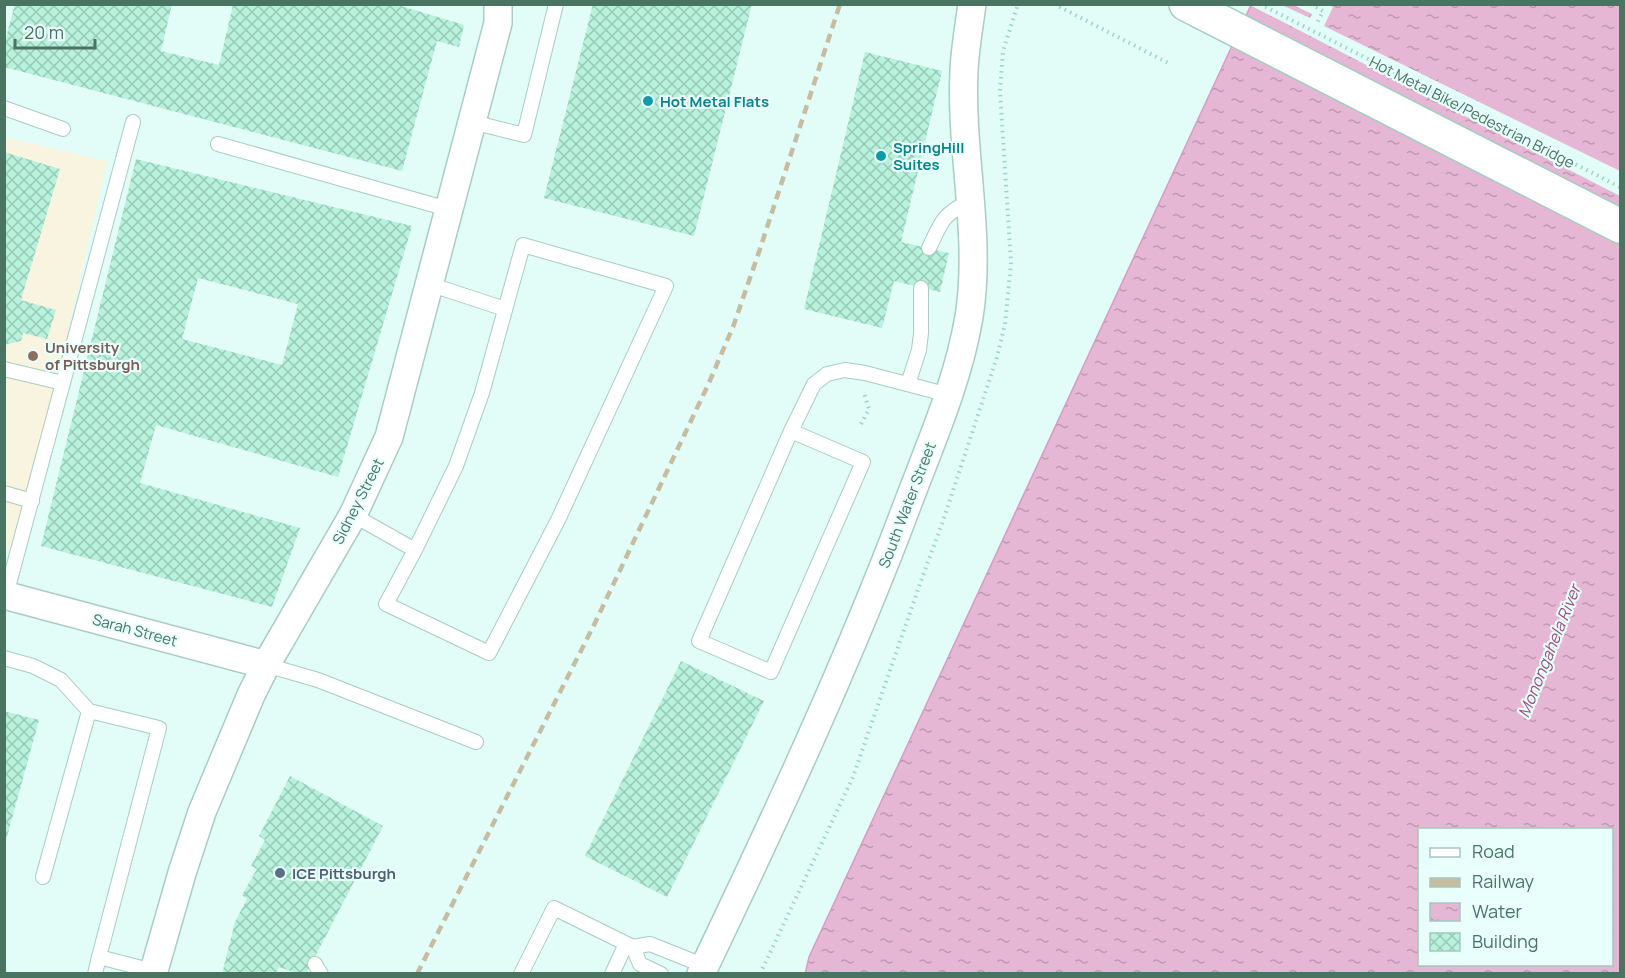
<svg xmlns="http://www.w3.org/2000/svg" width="1625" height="978" viewBox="0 0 1625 978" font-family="Manrope,sans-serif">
  <defs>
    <pattern id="water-ripples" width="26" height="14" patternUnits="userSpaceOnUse" patternTransform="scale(1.5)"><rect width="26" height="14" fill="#e6b6d5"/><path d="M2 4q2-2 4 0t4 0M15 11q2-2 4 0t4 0" fill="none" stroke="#bc99b0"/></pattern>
    <pattern id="building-cross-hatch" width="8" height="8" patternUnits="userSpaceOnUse" patternTransform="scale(1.5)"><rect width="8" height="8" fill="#b9f2dc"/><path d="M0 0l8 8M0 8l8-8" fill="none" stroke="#98c9b6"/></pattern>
  </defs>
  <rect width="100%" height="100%" fill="#e2fcf7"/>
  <path fill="#f8f4df" d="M4,137L107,161L17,554L4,551Z"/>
  <path fill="url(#water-ripples)" stroke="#d79dc2" stroke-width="1.5" fill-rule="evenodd" d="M1251,5H1620V973L805,974L809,957ZM1420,830H1612V964H1420Z"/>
  <path fill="#e2fcf7" d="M1248,4L1282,5L1310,18L1312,14L1293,5H1328L1333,7L1324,26L1620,171V196Z"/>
  <g fill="url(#building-cross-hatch)" fill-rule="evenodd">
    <path d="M15,4H172L161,51L219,65L233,5H398L464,25L459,47L437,41L402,171L4,67V45Z"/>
    <path d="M593,4H752L694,236L544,198Z"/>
    <path d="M865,52L942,71L901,242L949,253L940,292L894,281L882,328L804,309Z"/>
    <path d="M4,152L60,169L21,300L56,310L47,339L23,333L21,341L4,345Z"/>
    <path d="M136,159L412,226L338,477L156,425L140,483L300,528L272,607L41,546ZM198,278L298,304L282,365L182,339Z"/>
    <path d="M681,661L764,701L667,897L585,856Z"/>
    <path d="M4,711L39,720L5,844H4Z"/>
    <path d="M290,776L383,826L306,974H299L279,967L275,974H222L235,922L247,899L242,895L257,869L251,866L265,840L259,836Z"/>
  </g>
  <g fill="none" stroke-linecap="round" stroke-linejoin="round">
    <g stroke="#a9cdc0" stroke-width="16">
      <g id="lane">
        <path d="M4,108L63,129"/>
        <path d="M472,122L524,135L556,4"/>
        <path d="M218,144L448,209"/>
        <path d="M929,248C942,221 942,215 970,201"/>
        <path d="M429,284L505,309"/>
        <path d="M4,369L63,383"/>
        <path d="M908,384L919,350L921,333V288"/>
        <path d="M791,431L863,462L771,672L699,641L791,431L814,384L827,374L845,370L865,373L949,395"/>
        <path d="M4,493L32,501"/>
        <path d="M353,515L415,550L386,604L489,653L558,520L666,286L523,245L482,393L456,466L415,550"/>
        <path d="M6,595L133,122"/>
        <path d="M4,658L33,666L61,680L89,711L159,728L99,957"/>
        <path d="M266,665L318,680L476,742"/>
        <path d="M43,877L89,711"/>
        <path d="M315,964L321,974"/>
        <path d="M95,974L99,957L153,971"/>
        <path d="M521,974L554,908L633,947"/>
        <path d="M612,974L626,944"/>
        <path d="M661,974L640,964L633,947L650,944L705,966"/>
      </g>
    </g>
    <g stroke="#a9cdc0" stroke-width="30">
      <g id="street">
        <path d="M4,595L266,665"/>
        <path d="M153,974L182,873L202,812L251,695L266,665L353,515L389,437L498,23V4"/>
        <path d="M701,974C775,819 848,663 908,503C931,442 958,382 969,317C982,236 960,153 964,71C965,48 969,27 972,4"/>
      </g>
    </g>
    <g stroke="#a4cebf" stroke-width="36">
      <path id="secondary" d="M1186,4L1620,226"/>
    </g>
    <g stroke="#9dd6bf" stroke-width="4" stroke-dasharray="1.5 4.5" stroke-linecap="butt">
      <path d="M1054,4L1170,64"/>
      <path d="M1260,4L1620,187"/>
      <path d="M1311,4L1323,11L1317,23"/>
      <path d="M861,424L869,409L864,393"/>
      <path d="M760,974L853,777L922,578L943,521L997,357L1005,324L1011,263L1000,91L1003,51L1018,4"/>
    </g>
    <use href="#lane" stroke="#fff" stroke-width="14"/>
    <use href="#street" stroke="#fff" stroke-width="27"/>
    <use href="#secondary" stroke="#fff" stroke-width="33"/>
    <path stroke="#c5bca1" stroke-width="4.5" stroke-dasharray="9 6" stroke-linecap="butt" d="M417,974L593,627L708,385L733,327L760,249L840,4"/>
  </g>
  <g fill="#0f9aa8" stroke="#e8fffb" stroke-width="2">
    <circle cx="648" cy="101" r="6"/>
    <circle cx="881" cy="156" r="6"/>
  </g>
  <circle fill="#8d6e63" stroke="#e8fffb" stroke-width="2" cx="33" cy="356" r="6"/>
  <circle fill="#5c6f8a" stroke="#e8fffb" stroke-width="2" cx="280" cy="873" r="6"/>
  <g text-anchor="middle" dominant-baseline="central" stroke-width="4.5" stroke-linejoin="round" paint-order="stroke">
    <g font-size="15" font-weight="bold" fill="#0d838f" stroke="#e8fffb" text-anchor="start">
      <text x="660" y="101">Hot Metal Flats</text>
      <text x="893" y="147">SpringHill<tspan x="893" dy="17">Suites</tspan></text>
    </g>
    <g font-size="15" fill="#487461" stroke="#e8fffb">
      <text transform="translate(1472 112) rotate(27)">Hot Metal Bike/Pedestrian Bridge</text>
      <text transform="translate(358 501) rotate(-63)">Sidney Street</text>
      <text transform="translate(907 505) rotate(-69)">South Water Street</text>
      <text transform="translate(135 630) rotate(15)">Sarah Street</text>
    </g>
    <g font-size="15" font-weight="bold" fill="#785e54" stroke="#e8fffb" text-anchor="start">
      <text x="45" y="347">University<tspan x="45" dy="17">of Pittsburgh</tspan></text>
    </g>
    <g font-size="15" font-weight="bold" fill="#4e5e75" stroke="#e8fffb" text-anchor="start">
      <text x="292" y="873">ICE Pittsburgh</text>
    </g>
    <g font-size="16" font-style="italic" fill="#9c4b7e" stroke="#e8fffb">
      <text transform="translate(1549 651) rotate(-68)">Monongahela River</text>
    </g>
  </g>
  <rect width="1625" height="978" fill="none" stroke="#487461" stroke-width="12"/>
  <rect x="1418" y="828" width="195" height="138" fill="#e8fffb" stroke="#a8c7bd" stroke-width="1.5"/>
  <rect x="1430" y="848" width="30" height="9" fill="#ffffff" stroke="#a8c7bd" stroke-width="1.5"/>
  <text x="1472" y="858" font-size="18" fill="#487461">Road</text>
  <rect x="1430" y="878" width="30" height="9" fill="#c5bca1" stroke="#a8c7bd" stroke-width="1.5"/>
  <text x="1472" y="888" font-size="18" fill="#487461">Railway</text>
  <rect x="1430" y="903" width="30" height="18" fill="url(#water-ripples)" stroke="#a8c7bd" stroke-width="1.5"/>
  <text x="1472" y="918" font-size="18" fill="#487461">Water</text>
  <rect x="1430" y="933" width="30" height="18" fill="url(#building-cross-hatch)" stroke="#a8c7bd" stroke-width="1.5"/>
  <text x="1472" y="948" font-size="18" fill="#487461">Building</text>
  <path d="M15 39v9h80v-9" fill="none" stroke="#487461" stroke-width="3"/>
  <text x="24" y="39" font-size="18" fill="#487461" stroke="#e8fffb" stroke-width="4.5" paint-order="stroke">20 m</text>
</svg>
